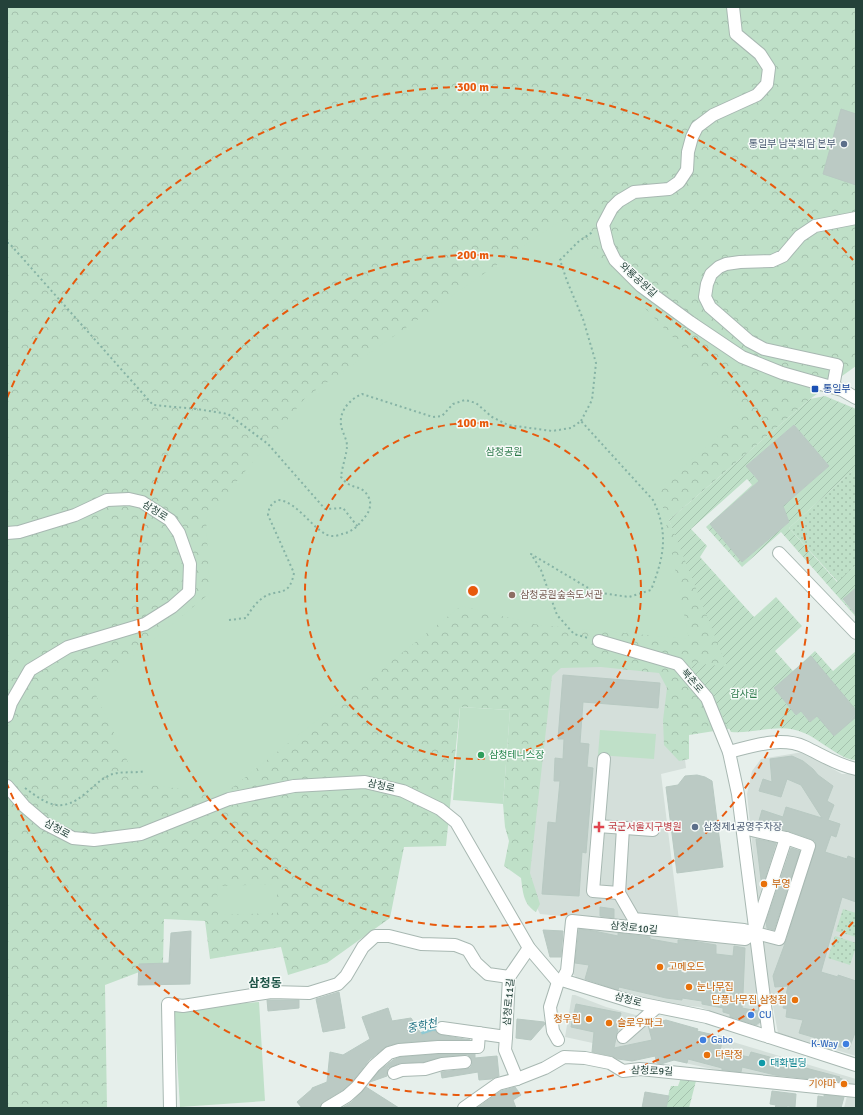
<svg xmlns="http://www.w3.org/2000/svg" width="863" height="1115" viewBox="0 0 863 1115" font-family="Signika,'Noto Sans KR',sans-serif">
  <defs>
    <pattern id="grass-dots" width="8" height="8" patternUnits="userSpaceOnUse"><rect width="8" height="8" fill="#bfe0c8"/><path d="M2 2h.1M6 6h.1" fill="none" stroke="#a4c1ad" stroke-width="1.8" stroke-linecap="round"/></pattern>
    <pattern id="forest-crowns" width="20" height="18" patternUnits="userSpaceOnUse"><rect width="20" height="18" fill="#bfe0c8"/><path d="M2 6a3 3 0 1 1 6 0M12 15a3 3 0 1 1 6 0" fill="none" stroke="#a4c1ad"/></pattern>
    <pattern id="garden-furrows" width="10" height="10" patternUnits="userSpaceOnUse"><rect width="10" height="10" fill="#bfe0c8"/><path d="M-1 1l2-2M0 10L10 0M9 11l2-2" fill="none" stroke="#a4c1ad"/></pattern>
  </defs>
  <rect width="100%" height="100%" fill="#e6efeb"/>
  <g fill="#d4dfda">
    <path d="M548,665L674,666L686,768L661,774L679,920L639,923L540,914L524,881Z"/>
    <path d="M803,752L842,774H856V1056L778,1033L764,959L747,794L752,771L761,759Z"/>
    <path d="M577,925L717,939L754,944L764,1020L755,1029L700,1007L656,1003L583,984L570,971Z"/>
    <path d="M572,995H575L606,1007L703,1033L856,1079V1108H844L847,1096L763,1080L565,1037Z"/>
  </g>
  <g fill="url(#grass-dots)">
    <path d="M853,470L856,474V565L838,582L789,528Z"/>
    <path d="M843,909L856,913V937L836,931Z"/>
    <path d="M835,936L856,943V947L850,965L828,958Z"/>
  </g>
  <path fill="url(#forest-crowns)" d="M7,7H856V366L810,399L669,520L759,724L689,735V759L679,761L664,745L663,720L667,688L659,673L601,667L561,668L552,676L530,873L540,904L536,912C523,904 523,892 521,878L504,866L509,841L505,827L503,804L510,710L460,707L446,846L404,847L390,918L327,963L288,975L281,947L210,959L205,921L164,919L163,963L105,985L107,1108H7Z"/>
  <g fill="#bfe0c8">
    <path d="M561,220L745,413L659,488L689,639L539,625L461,606L223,795L138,783L93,689L210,593L206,519L306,397Z"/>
    <path d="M460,707L510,710L503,804L453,800Z"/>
    <path d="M600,730L656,734L654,759L598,755Z"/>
    <path d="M277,884V913L218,915L217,886Z"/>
    <path d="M259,1002L265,1101L180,1107L174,1008Z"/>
  </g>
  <g fill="url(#garden-furrows)" fill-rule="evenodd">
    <path d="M825,396L856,409V474L852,471L789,528L837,582L856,565V588L843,600L856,615V617L781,532L742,567L706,527L752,485L747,479L691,529L707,546L700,557L754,617L776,597L802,626L775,651L793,671L815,651L833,671L856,651V710L811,657L774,688L796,715L801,711L810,722L817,716L856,717V760C842,761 818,738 804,733C780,722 756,734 731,732L715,702L688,662L727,667L669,520L810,399ZM794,425L829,466L783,506L789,522L742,562L710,524L759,481L746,466Z"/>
    <path d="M682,1075L697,1077L689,1108H666L669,1092L671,1086H678Z"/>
  </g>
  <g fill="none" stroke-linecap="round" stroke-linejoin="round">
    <path stroke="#8ec9d4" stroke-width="3.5" d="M418,1035L432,1030H441"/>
  </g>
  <g fill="#bbcac4" stroke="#b8c9c2">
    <path d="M841,109L856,114V185L823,174Z"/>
    <path d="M794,425L829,466L783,506L789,522L742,562L710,524L759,481L746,466Z"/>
    <path d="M856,588V615L843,599Z"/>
    <path d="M811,656L856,710V717L834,736L817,716L810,722L801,711L796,715L774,688Z"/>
    <path d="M563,675L660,683L658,708L583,702L580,743L589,744L587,767L593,768L586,853L582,852L579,896L542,894L548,822L556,823L560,781H554L555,758L563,759L564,739H558Z"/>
    <path d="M792,756L803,761L813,769L818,775L833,786L827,801L834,805L828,820L840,824L836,837L831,835L825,852L847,859L848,856L856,859V902L842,897L821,972L838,977V975L856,981V1030L849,1049L822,1043L823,1040L799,1033L803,1020L786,1017L787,1009L783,1008L788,986L775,987L773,976L787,938L816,845L815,841L811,839L788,831L758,824L762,810L783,817L786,807L822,818L801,785L787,779L781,797L759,791L763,779L772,782L770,759Z"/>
    <path d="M697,775L705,777L712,781L723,867L677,873L666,787L678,785L685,776Z"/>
    <path d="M756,839L776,843L762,888L759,863Z"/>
    <path d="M791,848L800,851L774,930L767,928L766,922Z"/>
    <path d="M600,907L614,909V918L600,916Z"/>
    <path d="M579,929L594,931L618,936V933L650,937V939L678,944V940L692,941L716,945V954L733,956L734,946L745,948L743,994H744L742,1008L758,1011L760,1022L756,1025L740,1020V1019L730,1017V1014L723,1012V1008L702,1004V1001L682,998V1000L666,998L619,987L618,990L585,979L589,965L575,963Z"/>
    <path d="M543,930L563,931L561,957H550Z"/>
    <path d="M191,931L190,984L138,985L139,964L169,963L171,933Z"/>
    <path d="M339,992L345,1028L323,1032L316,999Z"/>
    <path d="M267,1000H299V1008L268,1011Z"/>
    <path d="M576,1004L621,1013L614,1048L652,1040L648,1025L666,1020L698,1029L697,1031L723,1037L720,1051L749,1057L751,1052L777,1059L776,1060L788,1063H799L798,1066L840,1077L839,1078L848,1081L847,1083L775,1075L742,1067L741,1072L724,1070H722V1068L688,1059L687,1063L674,1060L661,1064L657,1063L655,1056L632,1061L618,1059L612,1056L592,1052L594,1032L571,1027Z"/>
    <path d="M388,1008L392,1021L411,1018L422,1035L434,1031L441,1035L470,1040H437L398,1043L387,1046L369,1060L352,1082L343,1090L323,1102L320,1108H302L297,1102L312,1089V1088L327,1082L330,1052L343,1055L370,1039L362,1017Z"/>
    <path d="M517,1019L544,1022L545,1024L531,1040L516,1038Z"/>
    <path d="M438,1054H475V1058L497,1056L499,1076L491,1079L479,1080L478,1072L442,1078L441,1072L466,1069L470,1068L472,1065L471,1058L468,1055H464L441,1057L424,1062L400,1063L388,1068L387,1072V1076L370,1082L379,1071L393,1060L400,1057Z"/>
    <path d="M366,1087L399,1108H342L352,1102Z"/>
    <path d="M515,1087L521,1095L513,1100L516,1108H477L501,1091Z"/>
    <path d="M772,1091L796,1094L795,1107L787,1106V1108H775L776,1105L770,1104Z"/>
    <path d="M645,1092L669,1096L666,1108H642Z"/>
    <path d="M824,1095L844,1097L841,1108H817L818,1096L824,1097Z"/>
  </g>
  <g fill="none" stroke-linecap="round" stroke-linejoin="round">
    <g stroke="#a8b8b2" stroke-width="14">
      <g id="minor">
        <path d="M733,7L736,34L760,54L769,68L767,84L757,95L713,115L697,127L692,137L688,152L687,170L679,182L669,189L634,192L619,201L612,208L603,225L608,246L615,260L641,286L690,322L742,357L782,373L842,390L856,398"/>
        <path d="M833,387L837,365L764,349L749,341L710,307L705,297L707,284L711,274L719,267L726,264L740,262L772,261L783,256L800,236L815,226L856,218"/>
        <path d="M7,533L19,532L75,515L107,500L129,499L142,502L170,520L179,533L190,564L189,592L172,607L145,624L68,647L30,670L11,703L7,716"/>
        <path d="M779,553L856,633"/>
        <path d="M599,641L678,664L707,698L729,752L738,794L769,1037"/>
        <path d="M729,752C753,746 781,736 805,747C822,755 837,765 856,769"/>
        <path d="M604,759L593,891L619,893"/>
        <path d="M7,786L24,806L44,823L73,838L94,840L141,834L229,799L294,786L365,782L403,791L440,809L456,822L529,948L558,982L562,980L633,1002L707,1017L856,1065"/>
        <path d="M598,826L653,830"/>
        <path d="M623,828L619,893L634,919L744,930L779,939L809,846L786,838L743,828"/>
        <path d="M756,929L786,838"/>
        <path d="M562,980L567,971L572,921L745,939L755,932"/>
        <path d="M442,1028L506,1037L509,977L529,948"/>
        <path d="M506,1037L505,1050L517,1079"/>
        <path d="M623,1037L657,1007"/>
        <path d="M558,1040L553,1031L550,1007L558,982"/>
        <path d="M394,1073L402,1070L425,1069L442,1064L465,1062"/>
        <path d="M170,1108L168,1004L183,1006L271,992L309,993L338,984L346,976L363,947L375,936H389L421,944L455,945L468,950L476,963L488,974L509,977"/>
        <path d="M327,1108L347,1096L357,1087L374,1066L389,1053L399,1050L438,1047H478L479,1033"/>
        <path d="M464,1108L498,1084L517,1079L545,1068L564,1057L585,1058L610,1063L623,1071L640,1069L856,1091"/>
      </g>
    </g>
    <g stroke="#86b3a5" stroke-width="2" stroke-dasharray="2 3" stroke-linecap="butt">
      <path d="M7,243H9L153,405L197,409L228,414L268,444L325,509L343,508L358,527"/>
      <path d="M581,421L592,400L596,363L583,319L567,281L560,260L578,242L594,231"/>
      <path d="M229,620L246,618C251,610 256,602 264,597C279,588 289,598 294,573L268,515C269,507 271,504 278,500C299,501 317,537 333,536C336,536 340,535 342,534C352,532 358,526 364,518C369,513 372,505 369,498C363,485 354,489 347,483C345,482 343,479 341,477C342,467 347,453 347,446C347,439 342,432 341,425C339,411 350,399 362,394L433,417L442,416L453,404L465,400L476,403L492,417L508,425L552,431L571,428L581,421L653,500C669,533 664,557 651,590L629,597L595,592L531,554L541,570L557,615L574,634L588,638"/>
      <path d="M25,788C48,805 61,814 86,793C93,787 100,780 108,776C119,770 133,774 145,771"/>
    </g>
    <use href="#minor" stroke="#fff" stroke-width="12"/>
  </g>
  <g fill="none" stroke="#e8590c" stroke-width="2" stroke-dasharray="7 5">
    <circle cx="473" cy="591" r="168"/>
    <circle cx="473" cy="591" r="336"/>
    <path d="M853 922A504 504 0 0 1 7 784M7 398A504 504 0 0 1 853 260"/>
  </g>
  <g fill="#5c6f8a" stroke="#f7fbf9" stroke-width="1.5">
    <circle cx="844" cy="144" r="4"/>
    <circle cx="695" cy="827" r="4"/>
  </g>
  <rect fill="#1a4fb4" stroke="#f7fbf9" stroke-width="1.5" x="811" y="385" width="8" height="8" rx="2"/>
  <circle fill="#8d6e63" stroke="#f7fbf9" stroke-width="1.5" cx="512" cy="595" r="4"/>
  <circle fill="#2e9e5b" stroke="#f7fbf9" stroke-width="1.5" cx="481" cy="755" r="4"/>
  <path fill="#e0444e" stroke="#f7fbf9" stroke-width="1.5" d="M597 821h4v4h4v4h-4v4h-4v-4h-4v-4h4z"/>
  <g fill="#e8710a" stroke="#f7fbf9" stroke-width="1.5">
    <circle cx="764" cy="884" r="4"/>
    <circle cx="660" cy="967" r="4"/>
    <circle cx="689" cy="987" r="4"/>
    <circle cx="795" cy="1000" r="4"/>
    <circle cx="589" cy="1019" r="4"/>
    <circle cx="609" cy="1023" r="4"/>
    <circle cx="707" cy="1055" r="4"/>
    <circle cx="844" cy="1084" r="4"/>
  </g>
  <g fill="#3f7fe0" stroke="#f7fbf9" stroke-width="1.5">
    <circle cx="751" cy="1015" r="4"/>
    <circle cx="703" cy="1040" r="4"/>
    <circle cx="846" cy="1044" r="4"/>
  </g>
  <circle fill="#0f9aa8" stroke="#f7fbf9" stroke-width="1.5" cx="762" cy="1063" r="4"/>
  <g text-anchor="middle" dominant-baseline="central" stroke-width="3" stroke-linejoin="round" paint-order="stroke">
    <g font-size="10" fill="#4e5e75" stroke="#f7fbf9" text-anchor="end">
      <text x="836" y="144">통일부 남북회담 본부</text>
      <text x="703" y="827" text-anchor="start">삼청제1공영주차장</text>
    </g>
    <g font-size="10" fill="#24423a" stroke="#f7fbf9">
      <text transform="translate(638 280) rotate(42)">와룡공원길</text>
      <text transform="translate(155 511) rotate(33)">삼청로</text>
      <text transform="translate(692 681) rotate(49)">북촌로</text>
      <text transform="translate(381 786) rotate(12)">삼청로</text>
      <text transform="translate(57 829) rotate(29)">삼청로</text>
      <text transform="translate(634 928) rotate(6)">삼청로10길</text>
      <text transform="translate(628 1000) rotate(15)">삼청로</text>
      <text transform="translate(509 1002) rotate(-85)">삼청로11길</text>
      <text transform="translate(652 1071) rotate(2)">삼청로9길</text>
    </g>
    <g font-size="10" fill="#164399" stroke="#f7fbf9" text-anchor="start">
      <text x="823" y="389">통일부</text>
    </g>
    <g font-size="10" fill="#2d7a4b" stroke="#f7fbf9">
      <text x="504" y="452">삼청공원</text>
      <text x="744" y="694">감사원</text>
    </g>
    <g font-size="10" fill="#785e54" stroke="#f7fbf9" text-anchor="start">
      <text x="520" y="595">삼청공원숲속도서관</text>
    </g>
    <g font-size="10" fill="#27864d" stroke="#f7fbf9" text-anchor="start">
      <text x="489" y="755">삼청테니스장</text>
    </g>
    <g font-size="10" fill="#be3a42" stroke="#f7fbf9" text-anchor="start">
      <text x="608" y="827">국군서울지구병원</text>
    </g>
    <g font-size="10" fill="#c56008" stroke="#f7fbf9" text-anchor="start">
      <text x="772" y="884">부영</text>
      <text x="668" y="967">고메오드</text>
      <text x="697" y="987">눈나무집</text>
      <text x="787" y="1000" text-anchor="end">단풍나무집 삼청점</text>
      <text x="581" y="1019" text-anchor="end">청우림</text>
      <text x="617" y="1023">슬로우파크</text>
      <text x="715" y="1055">다락정</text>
      <text x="836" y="1084" text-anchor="end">기야마</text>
    </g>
    <g font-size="10" fill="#366cbe" stroke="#f7fbf9" text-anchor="start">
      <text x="759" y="1015">CU</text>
      <text x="711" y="1040">Gabo</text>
      <text x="838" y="1044" text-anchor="end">K-Way</text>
    </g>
    <g font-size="10" fill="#0d838f" stroke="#f7fbf9" text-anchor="start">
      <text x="770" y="1063">대화빌딩</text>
    </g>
    <g font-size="11" font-style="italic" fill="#1c6f80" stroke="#f7fbf9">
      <text transform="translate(422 1026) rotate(-12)">중학천</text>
    </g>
    <g font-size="12" font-weight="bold" fill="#1f5548" stroke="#f7fbf9">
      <text x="265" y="983">삼청동</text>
    </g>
  </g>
  <circle cx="473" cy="591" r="6" fill="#e8590c" stroke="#f7fbf9" stroke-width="2"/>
  <g font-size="12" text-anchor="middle" font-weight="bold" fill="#e8590c" stroke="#f7fbf9" stroke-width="3" stroke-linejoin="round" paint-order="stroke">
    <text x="473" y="91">300 m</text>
    <text x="473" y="259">200 m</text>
    <text x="473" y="427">100 m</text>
  </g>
  <rect width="863" height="1115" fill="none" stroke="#24423a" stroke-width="16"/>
</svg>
